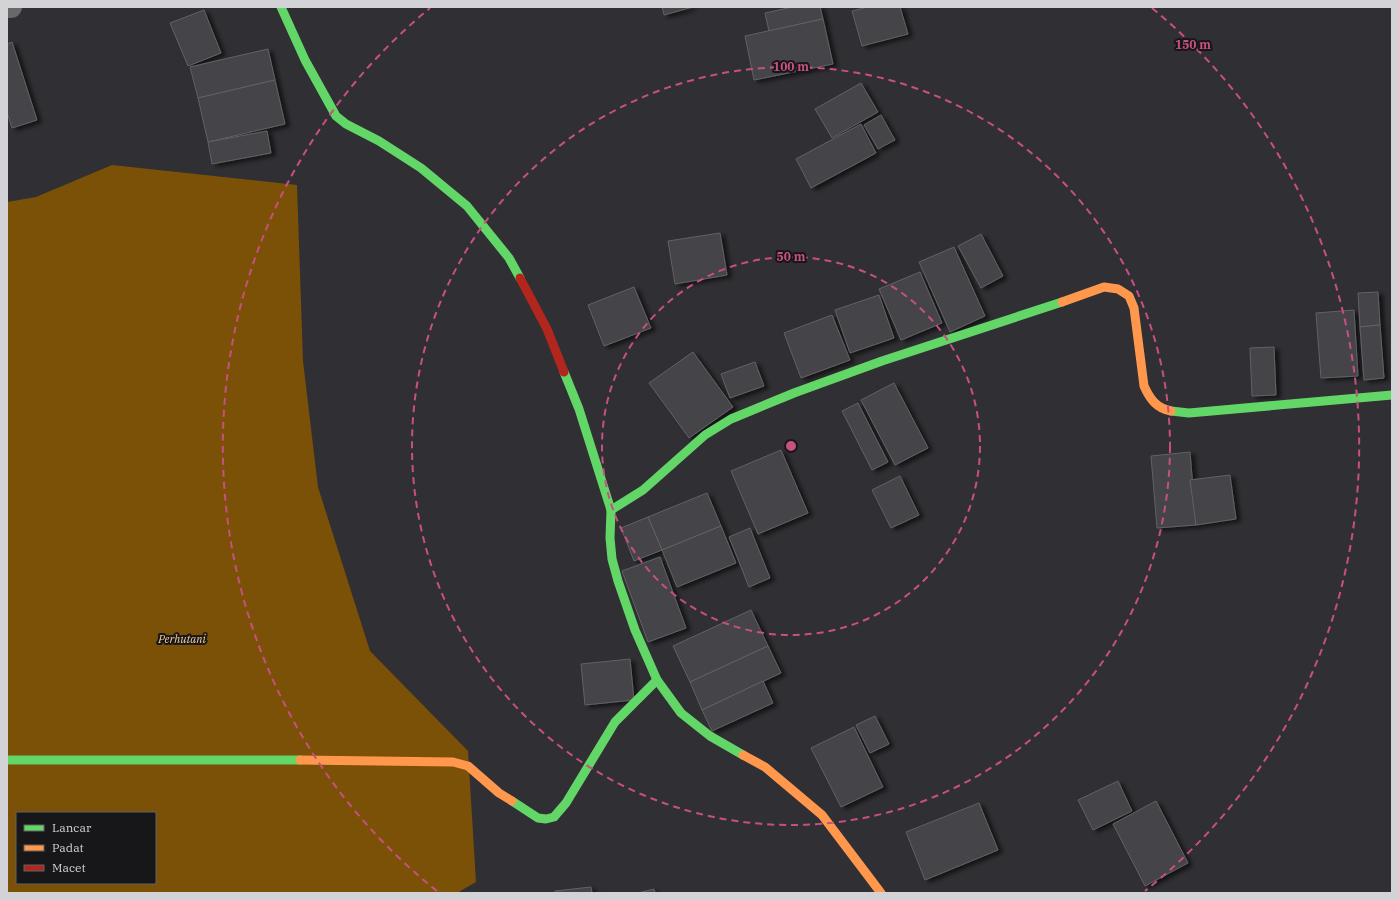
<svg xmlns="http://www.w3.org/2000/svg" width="1399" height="900" viewBox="0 0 1399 900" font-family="'IBM Plex Serif',serif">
  <defs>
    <filter id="shadow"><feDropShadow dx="4.5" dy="2.5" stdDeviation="2" flood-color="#0009"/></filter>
  </defs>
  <rect width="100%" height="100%" fill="#302f33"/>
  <path fill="#7a5107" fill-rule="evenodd" d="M112,165L297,185L303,361L318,487L370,651L468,751L476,882L457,893H7V202L36,197ZM17,813H155V883H17Z"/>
  <g fill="#444448" stroke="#626264" filter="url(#shadow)">
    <path d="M662,7H693L664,15Z"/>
    <path d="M793,7H820L823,19L769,31L765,13Z"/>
    <path d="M868,7H900L908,34L862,46L852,11Z"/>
    <path d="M204,10L221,53L188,66L170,23Z"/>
    <path d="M823,19L833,64L754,80L745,36Z"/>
    <path d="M12,42L37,120L12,128L7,112V44Z"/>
    <path d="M268,49L275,80L198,98L190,67Z"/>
    <path d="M275,80L285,124L208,142L198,98Z"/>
    <path d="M861,83L878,112L832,138L815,109Z"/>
    <path d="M881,115L895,140L878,149L864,125Z"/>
    <path d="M861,124L876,153L811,188L796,159Z"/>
    <path d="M267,131L271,153L212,164L208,142Z"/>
    <path d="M720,233L727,275L675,284L668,241Z"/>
    <path d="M981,234L1003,276L981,288L958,246Z"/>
    <path d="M954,247L985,316L950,332L919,262Z"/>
    <path d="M920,272L942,323L901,340L879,289Z"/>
    <path d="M634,287L651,328L604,346L588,305Z"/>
    <path d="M1378,292L1380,325L1360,327L1358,293Z"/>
    <path d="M879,295L894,338L850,353L835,310Z"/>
    <path d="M1354,310L1358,376L1321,378L1316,313Z"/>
    <path d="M832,315L850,360L801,378L784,333Z"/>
    <path d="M1380,325L1384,378L1364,380L1360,327Z"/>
    <path d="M1274,347L1276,395L1252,396L1250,348Z"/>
    <path d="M693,352L733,407L689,438L649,383Z"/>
    <path d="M755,362L764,386L730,398L721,374Z"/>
    <path d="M894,383L928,448L895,465L861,400Z"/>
    <path d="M858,403L888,462L872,470L842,411Z"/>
    <path d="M781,450L808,513L758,534L731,471Z"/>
    <path d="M1190,452L1196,525L1157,528L1151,456Z"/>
    <path d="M1230,475L1236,519L1196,525L1190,480Z"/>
    <path d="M900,476L919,515L891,528L872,490Z"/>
    <path d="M707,493L721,526L662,550L648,517Z"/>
    <path d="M648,517L662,550L634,561L621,528Z"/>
    <path d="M721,526L736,563L677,587L662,550Z"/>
    <path d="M750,528L770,578L749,587L729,537Z"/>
    <path d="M660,557L686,628L648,642L622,571Z"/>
    <path d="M751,610L768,646L690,682L673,646Z"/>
    <path d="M768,646L781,673L702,710L690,682Z"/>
    <path d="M630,659L634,700L585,705L581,664Z"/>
    <path d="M763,681L773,703L712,731L702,710Z"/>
    <path d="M875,716L889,744L870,753L856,725Z"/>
    <path d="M854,727L883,787L841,807L811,748Z"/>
    <path d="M1118,781L1132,811L1093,830L1078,800Z"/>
    <path d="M1156,801L1188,863L1145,886L1113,824Z"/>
    <path d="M979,803L998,850L925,880L906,832Z"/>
    <path d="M591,887L592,893H555V891Z"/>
    <path d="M654,889L655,893H638Z"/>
  </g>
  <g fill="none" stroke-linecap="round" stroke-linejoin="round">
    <path stroke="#696868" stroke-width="22" d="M7,7H11"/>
    <g stroke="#63d668" stroke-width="9">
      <path d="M281,7L305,60L336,116L346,124L379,141L421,168L467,206L509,258L520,278"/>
      <path d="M564,372L579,409L611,510L610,538L612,559L618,581L635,630L657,680L681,713L710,736L743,755"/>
      <path d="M1171,411L1189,413L1392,395"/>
      <path d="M611,510L643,490L705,435L731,419L794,393L882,361L1062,302"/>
      <path d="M7,760H300"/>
      <path d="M512,801L538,818L546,819L554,817L566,803L615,722L657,680"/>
    </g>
    <g stroke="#ff974d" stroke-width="9">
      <path d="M1062,302L1104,287L1118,289L1129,296L1134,308L1144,386C1150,399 1156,408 1171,411"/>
      <path d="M743,755L765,767L822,815L881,893"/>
      <path d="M300,760L453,762L468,766L499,793L512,801"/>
    </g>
    <path stroke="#b3261e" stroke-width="9" d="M520,278L547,329L564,372"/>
  </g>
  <g fill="none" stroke="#c75080" stroke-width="2" stroke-dasharray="7 5">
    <circle cx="791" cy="446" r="189"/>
    <circle cx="791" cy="446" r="379"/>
    <path d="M437 891A568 568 0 0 1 430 8M1152 8A568 568 0 0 1 1145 891"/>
  </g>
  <g text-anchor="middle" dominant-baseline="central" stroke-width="4" stroke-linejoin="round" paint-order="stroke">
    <g font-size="11" font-style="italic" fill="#f8ce9b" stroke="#171619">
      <text x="182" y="639">Perhutani</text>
    </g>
  </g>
  <circle cx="791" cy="446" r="6" fill="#c75080" stroke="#171619" stroke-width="2"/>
  <g font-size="12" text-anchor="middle" font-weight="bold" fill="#c75080" stroke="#171619" stroke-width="4" stroke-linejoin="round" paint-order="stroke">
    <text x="1193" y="49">150 m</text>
    <text x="791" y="71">100 m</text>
    <text x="791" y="261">50 m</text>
  </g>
  <rect width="1399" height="900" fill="none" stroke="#d3d3d7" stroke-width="16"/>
  <rect x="16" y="812" width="140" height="72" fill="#171619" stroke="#626265"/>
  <rect x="24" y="825" width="20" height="6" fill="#63d668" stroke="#626265"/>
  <text x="52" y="832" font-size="12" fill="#d3d3d7">Lancar</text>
  <rect x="24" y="845" width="20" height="6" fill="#ff974d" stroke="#626265"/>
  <text x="52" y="852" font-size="12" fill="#d3d3d7">Padat</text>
  <rect x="24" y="865" width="20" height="6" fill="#b3261e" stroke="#626265"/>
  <text x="52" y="872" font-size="12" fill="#d3d3d7">Macet</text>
</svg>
